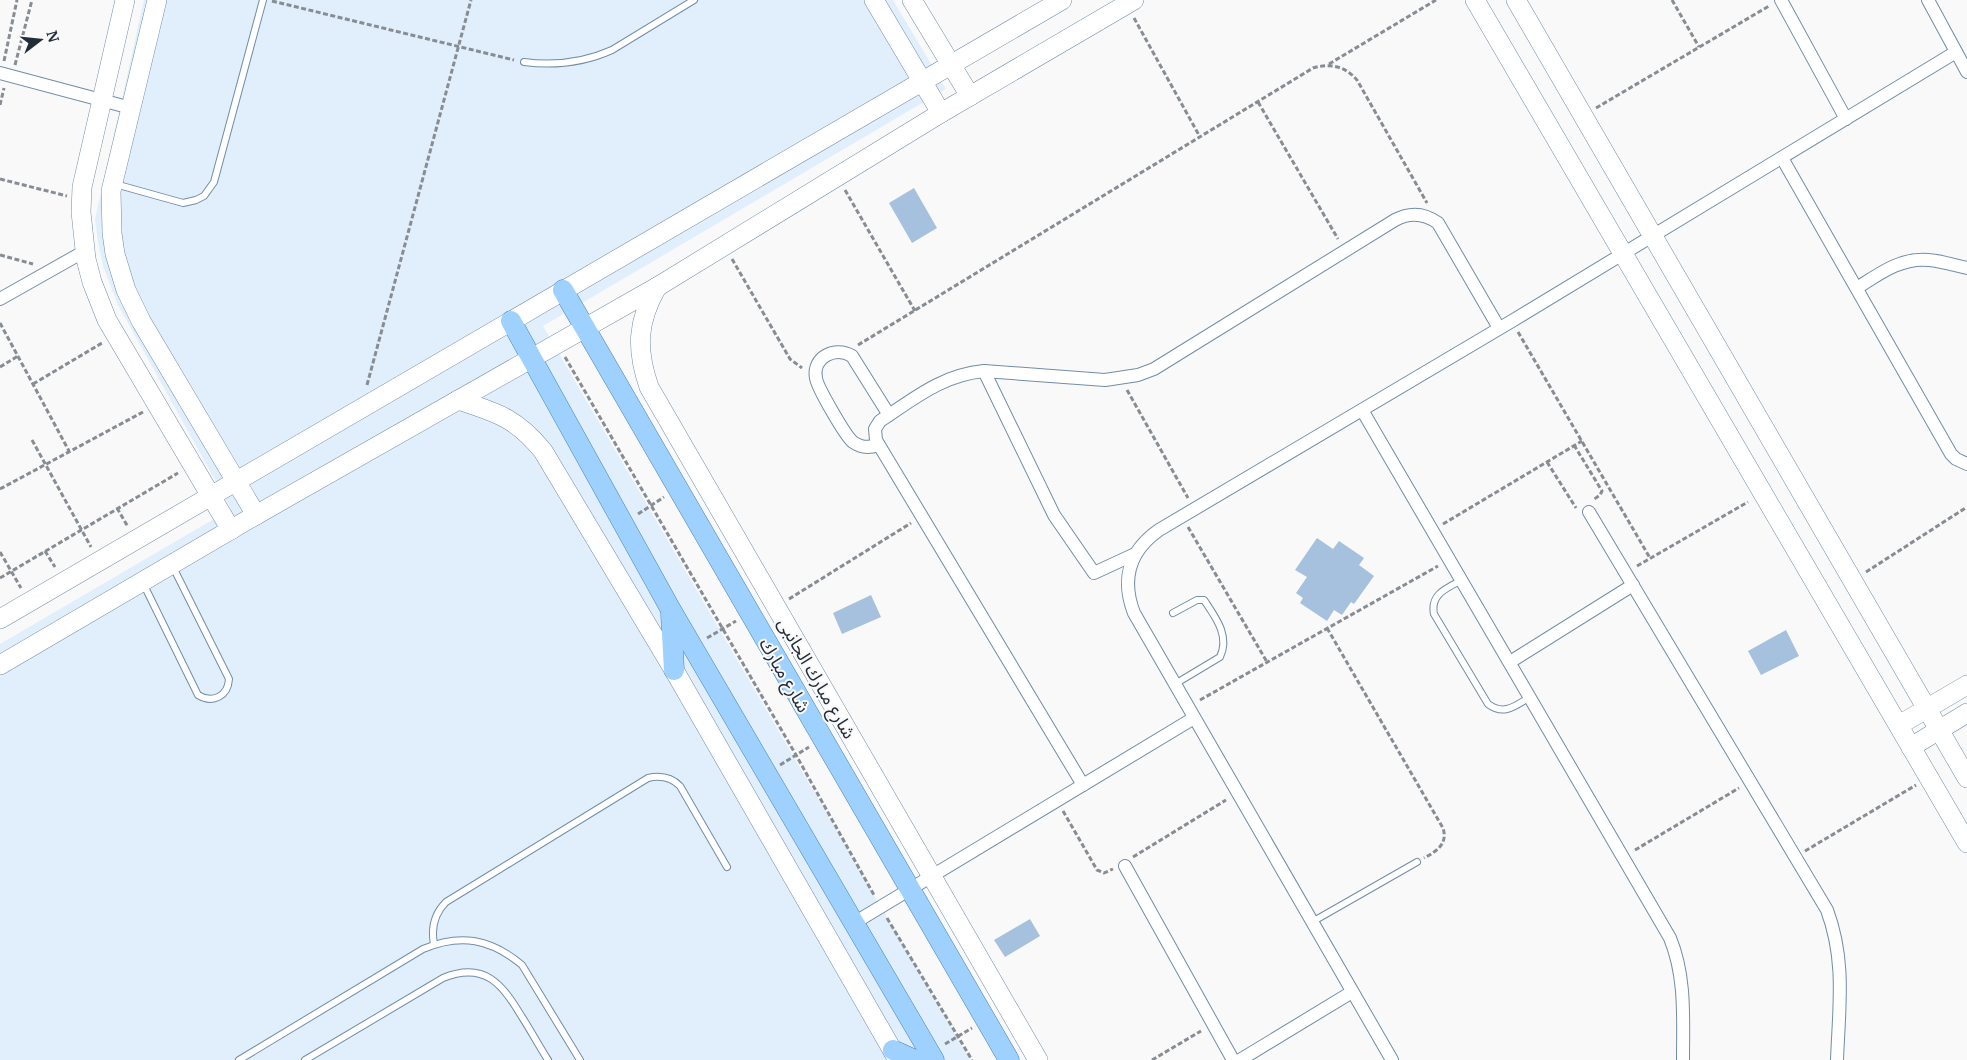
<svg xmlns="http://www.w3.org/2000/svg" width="1967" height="1060" viewBox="0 0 1967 1060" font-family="Merriweather,'Noto Sans Arabic',serif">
  <rect width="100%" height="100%" fill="#f9f9f9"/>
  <path fill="#e1effc" d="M144,0H893L946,89L543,326L970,1060H0V644L231,509L118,305L103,266L98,242L95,219Z"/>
  <g fill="#a5c1dd">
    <path d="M914,188L937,228L912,243L889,203Z"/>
    <path d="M1317,538L1333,549L1339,541L1364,558L1359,565L1374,576L1354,604L1351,602L1342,615L1334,610L1327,621L1300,603L1303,598L1296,593L1307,577L1295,570Z"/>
    <path d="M871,595L881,617L842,634L833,613Z"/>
    <path d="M1786,630L1799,656L1761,675L1748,651Z"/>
    <path d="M1030,919L1040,936L1005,957L994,940Z"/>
  </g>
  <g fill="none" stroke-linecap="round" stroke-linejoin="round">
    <g stroke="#728da7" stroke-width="8">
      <g id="lane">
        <path d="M524,62C555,66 583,63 612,50L694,0"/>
        <path d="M115,184L183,203L196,200L204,196L214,182L263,0"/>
        <path d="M1462,580C1447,588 1430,594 1434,614L1488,704C1504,716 1515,706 1530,697"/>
        <path d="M143,583L198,695C213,704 228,696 229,679L173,567"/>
        <path d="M1173,613L1197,600H1204C1216,618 1230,636 1220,657L1175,684"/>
        <path d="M1312,922L1417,862"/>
        <path d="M434,944C431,928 434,914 446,902L648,778C661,775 671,777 680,786L727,867"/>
        <path d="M239,1060L423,949C461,933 491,939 522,965L580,1060"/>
        <path d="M305,1060L443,978C485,961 502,984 522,1017C531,1031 539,1046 548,1060"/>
      </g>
    </g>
    <g stroke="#728da7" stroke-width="14">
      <g id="street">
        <path d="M1781,0L1846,119"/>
        <path d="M1928,0L1967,72"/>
        <path d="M0,73L131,108"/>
        <path d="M1782,158L1951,454L1956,459L1967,464"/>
        <path d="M1857,288C1879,274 1901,257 1929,260C1941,261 1954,265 1967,268"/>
        <path d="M0,299L85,251"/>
        <path d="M984,371L1054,515L1094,573L1135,554"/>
        <path d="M1362,410L1670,938C1686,977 1683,1018 1683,1060"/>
        <path d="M878,445C869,448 861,448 853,442C846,437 817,387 816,378C812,357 835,346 852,356L889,415"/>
        <path d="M1589,512L1827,910C1846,961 1839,1007 1837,1060"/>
        <path d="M1510,662L1633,585"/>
        <path d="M1083,785L876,440L875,429L880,421C915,398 942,375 984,371L1105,380L1138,375L1154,369L1395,220C1410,212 1424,213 1438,223L1499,328"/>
        <path d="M1125,866L1233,1060"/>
        <path d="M854,923L1194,718"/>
        <path d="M1240,1060L1352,992"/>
        <path d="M1392,1060L1134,613C1121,579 1129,551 1159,530L1512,321L1956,52"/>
      </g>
    </g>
    <g stroke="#728da7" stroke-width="20">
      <g id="secondary">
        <path d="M125,0L82,187L81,212L86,259L92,282L107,320L231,530"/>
        <path d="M157,0L111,191L112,233L115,254L126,290L141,321L256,515"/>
        <path d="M874,0L941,113"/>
        <path d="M912,0L970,96"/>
        <path d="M1475,0L1967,843"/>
        <path d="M1516,0L1967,778"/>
        <path d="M657,287C637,322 636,349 649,387L1038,1060"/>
        <path d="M458,400C498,413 516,418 543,451L674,670L898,1060"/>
        <path d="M0,619L1062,0"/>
        <path d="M0,665L256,515L657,287L941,113L1134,0"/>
        <path d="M1899,725L1967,685"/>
        <path d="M1911,747L1967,713"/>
      </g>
    </g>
    <g stroke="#4984b9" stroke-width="21">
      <g id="primary">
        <path d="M563,290L1009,1060"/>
        <path d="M511,321L671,610L934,1060"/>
        <path d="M671,614L674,670"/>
        <path d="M893,1050L915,1060"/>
      </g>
    </g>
    <g stroke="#878d93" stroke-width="3" stroke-dasharray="5 2.5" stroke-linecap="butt">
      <path d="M1672,0L1699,47"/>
      <path d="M272,1L514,60"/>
      <path d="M1134,18L1200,137"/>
      <path d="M4,61L17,0"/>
      <path d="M1329,64L1436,0"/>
      <path d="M15,65L32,0"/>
      <path d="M1258,102L1338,239"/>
      <path d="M0,105L4,88"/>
      <path d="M1596,108L1769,6"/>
      <path d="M0,179L67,196"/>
      <path d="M845,190L915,311"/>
      <path d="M0,255L33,264"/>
      <path d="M732,259L790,359L802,368"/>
      <path d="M0,323L69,451"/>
      <path d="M1518,332L1650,558"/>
      <path d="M858,345L1313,68C1330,63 1345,66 1357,80L1427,203"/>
      <path d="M565,357L796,755L874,895"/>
      <path d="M0,367L18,356"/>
      <path d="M33,384L102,343"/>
      <path d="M367,385L471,0"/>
      <path d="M1127,390L1188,498"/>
      <path d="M32,440L91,547"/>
      <path d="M1574,445L1602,491L1600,495L1593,500"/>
      <path d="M1547,462L1576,508"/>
      <path d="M0,489L143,412"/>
      <path d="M117,508L128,527"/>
      <path d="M638,514L664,497"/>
      <path d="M1443,524L1582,441"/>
      <path d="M1188,527L1267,662"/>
      <path d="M45,551L55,567"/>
      <path d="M0,552L21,588"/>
      <path d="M1637,566L1748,502"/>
      <path d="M1866,572L1967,507"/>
      <path d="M0,578L178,473"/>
      <path d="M789,599L911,523"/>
      <path d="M1327,628L1443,828C1448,844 1437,851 1424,858"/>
      <path d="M707,638L736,621"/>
      <path d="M1200,700L1438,566"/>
      <path d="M780,765L809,747"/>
      <path d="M1063,811L1097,870L1104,873L1113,869"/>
      <path d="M1635,850L1739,788"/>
      <path d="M1805,851L1916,785"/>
      <path d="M1133,857L1226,800"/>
      <path d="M887,918L972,1060"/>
      <path d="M945,1044L972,1028"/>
      <path d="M1152,1060L1201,1031"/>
    </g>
    <use href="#lane" stroke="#fff" stroke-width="6"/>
    <use href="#street" stroke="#fff" stroke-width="12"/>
    <use href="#secondary" stroke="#fff" stroke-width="19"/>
    <use href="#primary" stroke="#9ed1fe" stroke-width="20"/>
  </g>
  <g text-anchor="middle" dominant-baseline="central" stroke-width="4" stroke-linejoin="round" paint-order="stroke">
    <g font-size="18" fill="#222d38" stroke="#f9f9f9">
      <text transform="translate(785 675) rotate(60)">شارع مبارك</text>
      <text transform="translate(817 678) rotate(60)">شارع مبارك الجانبى</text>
    </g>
  </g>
  <g transform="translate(40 40) rotate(74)" stroke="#f9f9f9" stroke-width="4" paint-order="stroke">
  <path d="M0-4L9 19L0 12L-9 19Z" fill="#222d38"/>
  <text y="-8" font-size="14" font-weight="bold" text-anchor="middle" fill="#222d38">N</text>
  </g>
</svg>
